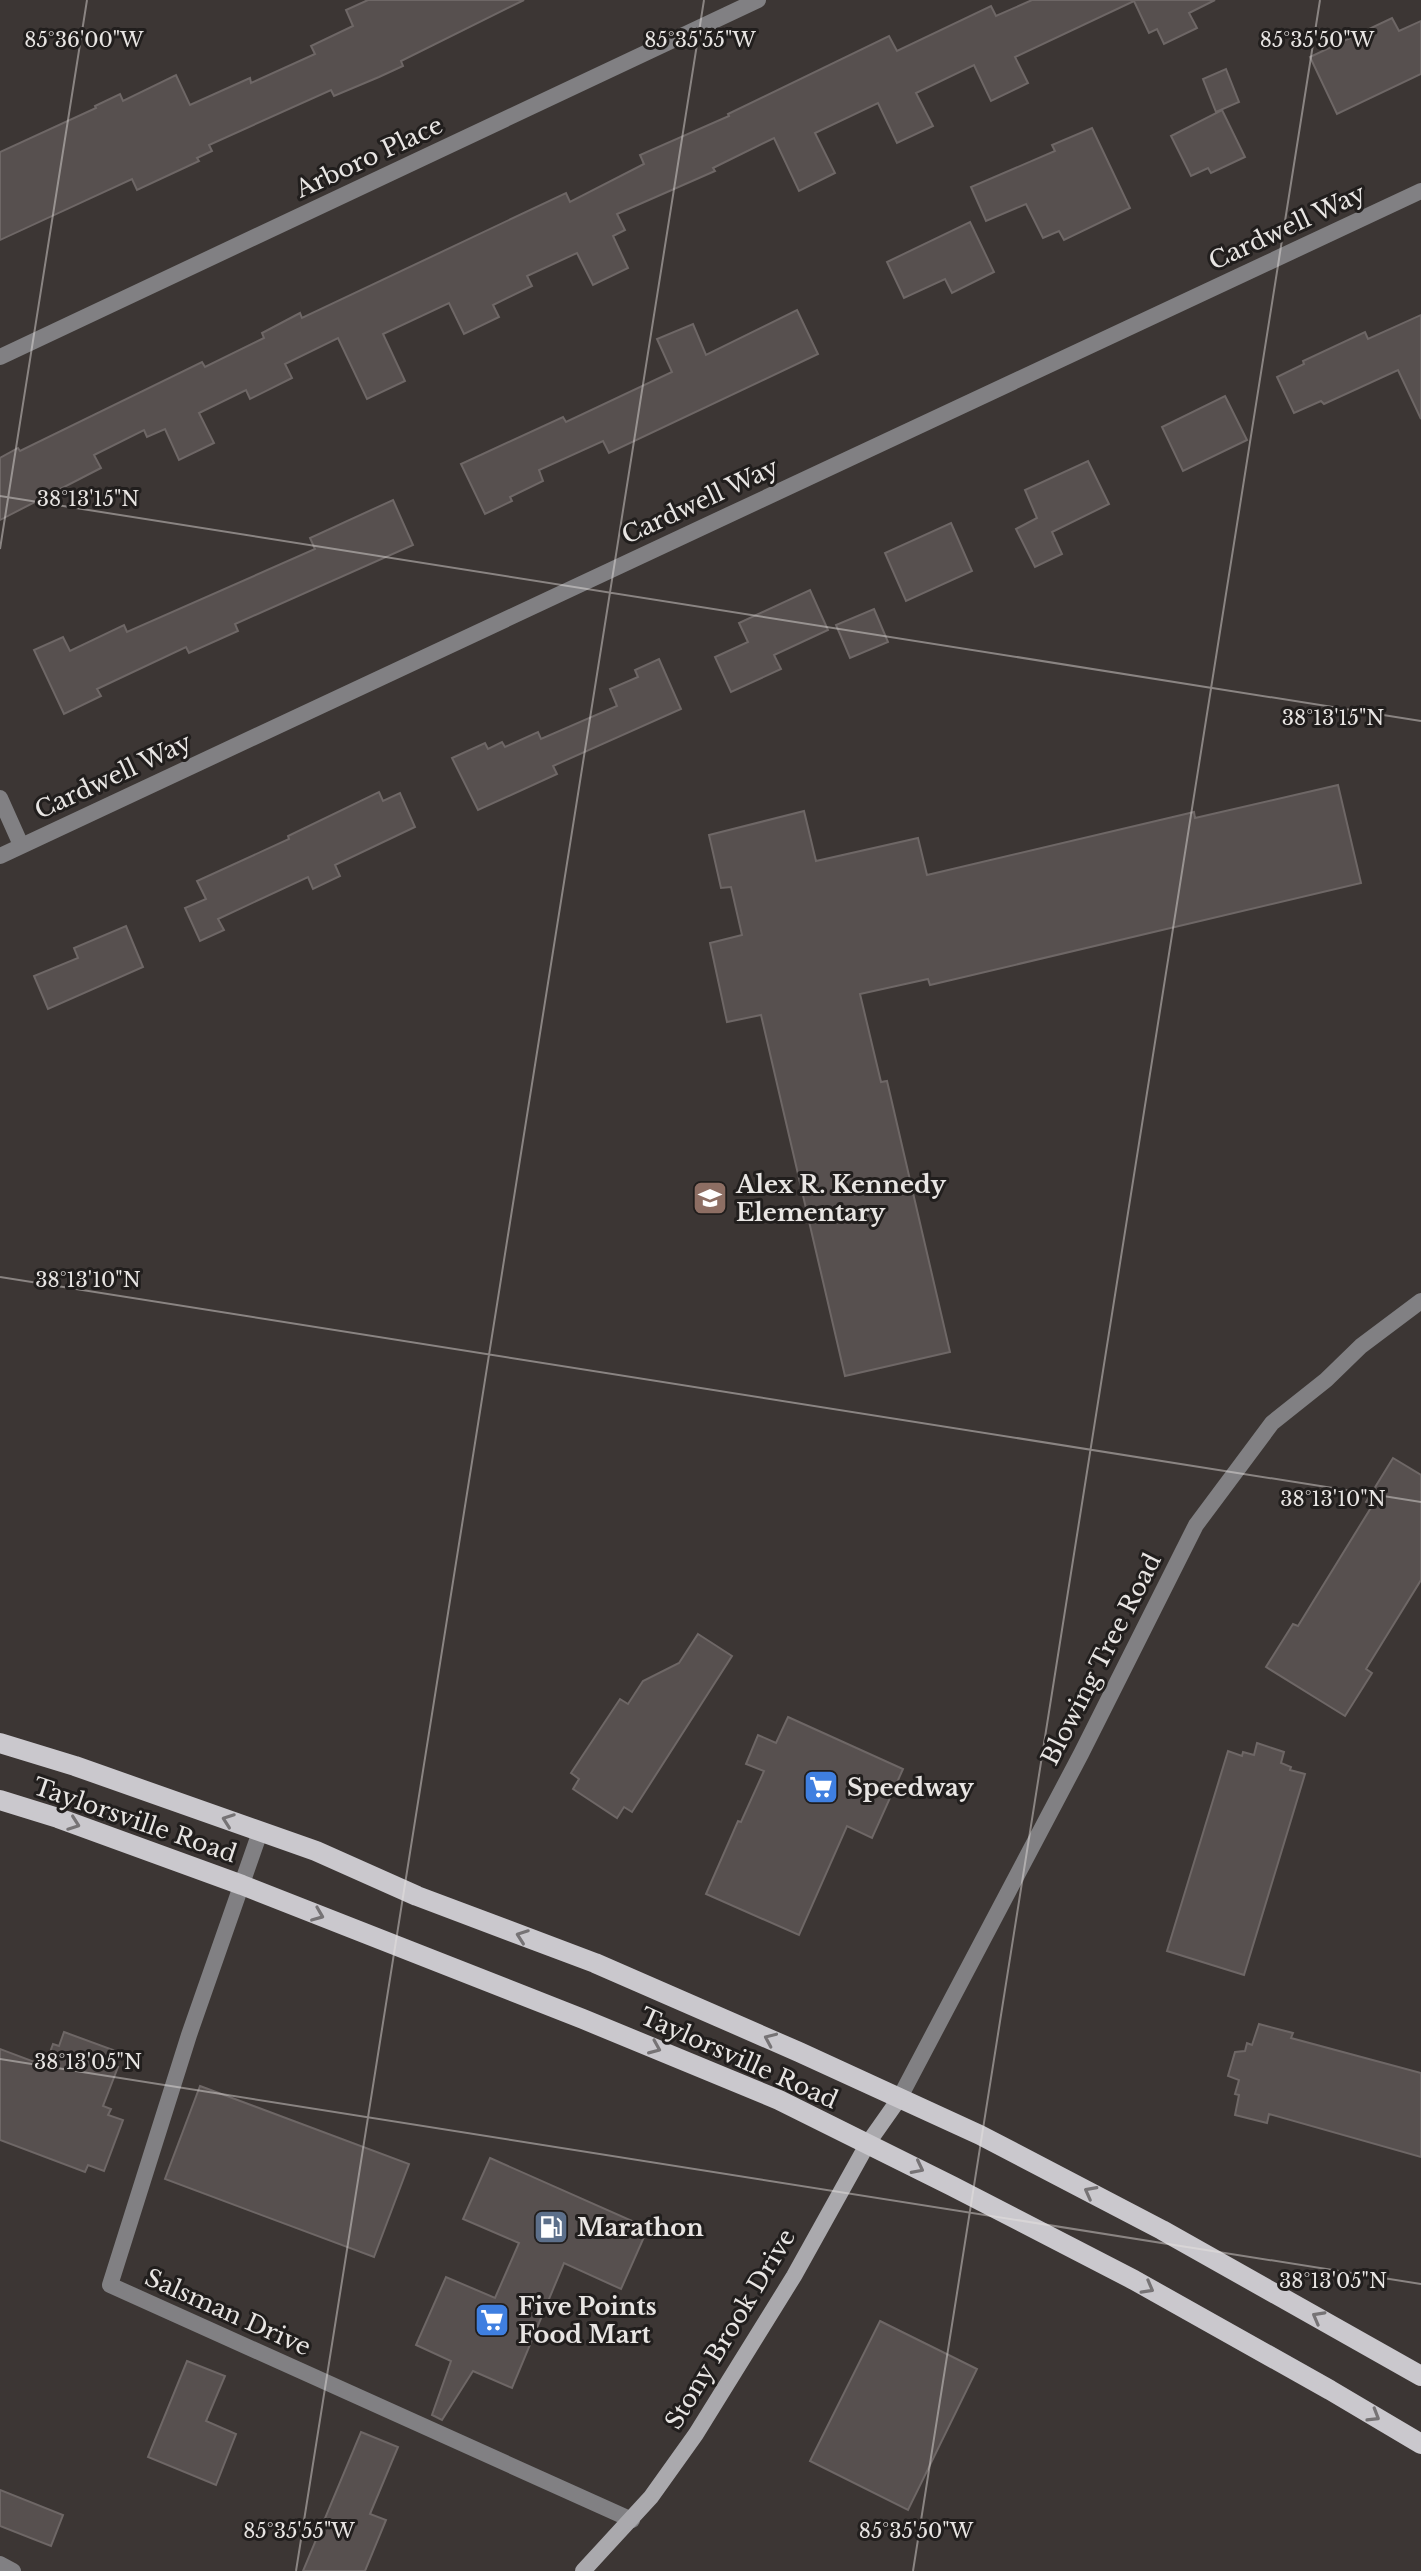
<svg xmlns="http://www.w3.org/2000/svg" width="1421" height="2571" viewBox="0 0 1421 2571" font-family="'Libre Baskerville',serif">
  <rect width="100%" height="100%" fill="#3c3634"/>
  <g fill="#57504f" stroke="#6e6766" stroke-width="2">
    <path d="M368,0H524L401,61L403,66L379,77L334,96L331,90L209,145L212,151L197,158L199,161L137,190L132,179L0,240V152L96,108L95,106L120,94L123,101L176,75L190,105L250,78L251,83L315,54L311,46L353,26L346,10Z"/>
    <path d="M1032,0H1215L1189,13L1197,28L1164,44L1157,29L1149,33L1134,1L1015,57L1028,83L991,101L974,65L916,93L933,126L897,143L878,103L815,133L835,173L799,191L774,138L713,168L715,171L617,214L625,230L613,236L628,268L593,285L577,253L527,276L532,286L493,305L499,317L464,334L449,303L383,334L405,381L367,399L338,338L285,364L292,378L250,399L246,390L199,413L214,443L179,460L165,429L147,437L144,430L94,455L101,468L0,520V458L18,448L20,451L202,362L205,367L264,338L262,333L300,313L302,318L566,193L570,202L644,164L640,155L729,116L728,114L889,36L897,51L991,6L996,16Z"/>
    <path d="M1392,18L1399,31L1421,21V74L1337,114L1310,57Z"/>
    <path d="M1226,69L1239,102L1216,112L1203,79Z"/>
    <path d="M1222,110L1245,157L1211,173L1208,168L1191,176L1171,136Z"/>
    <path d="M1092,128L1130,208L1064,240L1059,231L1043,238L1026,204L986,221L971,187L1055,151L1052,145Z"/>
    <path d="M970,222L994,272L952,293L945,279L904,298L887,262Z"/>
    <path d="M797,310L818,354L609,453L603,441L539,470L543,481L510,497L512,501L485,514L461,464L563,417L566,422L672,372L657,339L693,324L706,355Z"/>
    <path d="M1421,315V419L1398,370L1324,404L1321,401L1294,413L1277,377L1304,364L1303,361L1365,332L1368,339Z"/>
    <path d="M1225,396L1247,440L1183,471L1162,427Z"/>
    <path d="M1088,461L1109,504L1052,532L1062,554L1035,567L1016,529L1037,518L1025,490Z"/>
    <path d="M393,500L413,545L235,624L238,631L189,653L186,647L97,689L101,696L64,714L34,650L63,637L70,651L124,625L127,632L315,549L310,538Z"/>
    <path d="M951,523L972,571L906,601L885,553Z"/>
    <path d="M810,590L828,630L774,655L781,669L731,692L715,657L748,642L739,623Z"/>
    <path d="M874,609L888,642L850,658L836,625Z"/>
    <path d="M659,659L681,709L553,766L557,774L478,810L452,758L485,743L488,749L502,742L505,747L538,732L541,739L617,706L610,689L638,677L635,670Z"/>
    <path d="M1338,785L1361,883L930,985L928,979L860,994L881,1082L887,1081L950,1352L845,1376L761,1015L727,1022L710,943L742,935L731,887L721,888L709,835L804,811L816,861L918,838L927,875L1194,812L1195,818Z"/>
    <path d="M379,792L383,801L400,793L415,827L335,865L340,876L313,889L308,877L218,919L224,930L200,941L185,908L206,899L197,881L289,839L288,836Z"/>
    <path d="M126,926L143,967L48,1009L34,976L78,958L74,948Z"/>
    <path d="M1393,1458L1421,1475V1580L1366,1669L1372,1673L1345,1716L1266,1667L1293,1624L1298,1626L1372,1506L1366,1502Z"/>
    <path d="M698,1634L732,1656L632,1812L624,1807L617,1818L573,1789L579,1779L571,1773L620,1699L628,1704L643,1681L679,1663Z"/>
    <path d="M788,1717L903,1769L872,1838L847,1826L799,1935L706,1894L738,1821L741,1822L764,1771L746,1764L758,1735L776,1743Z"/>
    <path d="M1257,1743L1284,1752L1281,1763L1291,1767L1290,1770L1305,1774L1244,1975L1167,1951L1228,1751L1242,1756L1243,1752L1254,1755Z"/>
    <path d="M1259,2024L1293,2033L1291,2038L1421,2073V2157L1269,2114L1267,2123L1235,2115L1239,2095L1235,2094L1239,2080L1228,2076L1235,2052L1245,2051L1247,2043L1252,2045Z"/>
    <path d="M64,2032L116,2051L111,2065L118,2067L103,2106L111,2109L108,2115L123,2120L104,2171L88,2165L85,2172L0,2140V2049L45,2066L53,2044L59,2046Z"/>
    <path d="M200,2086L409,2164L374,2257L165,2179Z"/>
    <path d="M490,2158L648,2228L621,2289L564,2263L512,2388L473,2371L442,2420L432,2415L451,2361L416,2345L446,2277L495,2298L519,2243L463,2219Z"/>
    <path d="M880,2321L977,2369L908,2510L810,2461Z"/>
    <path d="M187,2361L225,2376L206,2421L236,2434L216,2485L148,2457Z"/>
    <path d="M361,2432L398,2447L370,2514L386,2520L365,2571H303Z"/>
    <path d="M0,2490L63,2515L51,2546L0,2526Z"/>
  </g>
  <g fill="none" stroke-linecap="round" stroke-linejoin="round">
    <g stroke="#818083" stroke-width="16">
      <path d="M0,357L758,0"/>
      <path d="M0,798L21,845"/>
      <path d="M0,856L1421,191"/>
      <path d="M260,1832L189,2035L110,2285L632,2520"/>
      <path d="M899,2099L1081,1754L1196,1525L1272,1423L1326,1380L1361,1346L1421,1301"/>
      <path d="M0,2564L13,2571"/>
    </g>
    <path stroke="#aaa9ad" stroke-width="16" d="M583,2571L651,2497L696,2434L794,2276L868,2143L899,2099"/>
    <g stroke="#cac8cd" stroke-width="20">
      <path d="M0,1743L75,1766L316,1851L417,1896L595,1963L799,2052L980,2135L1162,2230L1421,2376"/>
      <path d="M0,1800L58,1818L242,1885L583,2019L779,2100L952,2186L1134,2280L1330,2390L1421,2444"/>
    </g>
  </g>
  <defs><path id="oneway-chevron" d="M-2-3.5L2.5 0L-2 3.5" fill="none" stroke-width="1.6" stroke-linecap="round" stroke-linejoin="round" transform="scale(2)"/></defs>
  <g stroke="#767375">
    <use href="#oneway-chevron" transform="translate(228 1820) rotate(-160)"/>
    <use href="#oneway-chevron" transform="translate(74 1824) rotate(20)"/>
    <use href="#oneway-chevron" transform="translate(318 1915) rotate(22)"/>
    <use href="#oneway-chevron" transform="translate(522 1936) rotate(-160)"/>
    <use href="#oneway-chevron" transform="translate(770 2039) rotate(-156)"/>
    <use href="#oneway-chevron" transform="translate(655 2048) rotate(23)"/>
    <use href="#oneway-chevron" transform="translate(918 2168) rotate(27)"/>
    <use href="#oneway-chevron" transform="translate(1090 2192) rotate(-152)"/>
    <use href="#oneway-chevron" transform="translate(1148 2288) rotate(29)"/>
    <use href="#oneway-chevron" transform="translate(1318 2317) rotate(-151)"/>
    <use href="#oneway-chevron" transform="translate(1374 2416) rotate(31)"/>
  </g>
  <path fill="none" stroke="#e8e5e3" stroke-width="2" stroke-opacity="0.45" d="M0,496L1421,721M0,549L87,0M0,1277L1421,1502M0,2059L1421,2284M296,2571L704,0M913,2571L1320,0"/>
  <defs>
    <g id="school-square" transform="scale(1.8)"><rect x="-9" y="-9" width="18" height="18" rx="4" fill="#8d6e63" stroke="#211e1d"/><path d="M0-5L7-2L0 1L-7-2ZM-4 1L0 2.5L4 1V4Q0 6-4 4Z" fill="#fff"/></g>
    <g id="supermarket-square" transform="scale(1.8)"><rect x="-9" y="-9" width="18" height="18" rx="4" fill="#3f7fe0" stroke="#211e1d"/><path d="M-6-5.5h2.5l.6 2H6L4.5 2H-2.5L-4.4-4H-6ZM-1.5 3.2a1.3 1.3 0 1 0 .1 0ZM3 3.2a1.3 1.3 0 1 0 .1 0Z" fill="#fff"/></g>
    <g id="fuel-square" transform="scale(1.8)"><rect x="-9" y="-9" width="18" height="18" rx="4" fill="#5c6f8a" stroke="#211e1d"/><path d="M-5.5-6h7V0h2V4h1.3V-2.5L3-4.5l.8-.8L6-3V5H2.5V1h-1V6h-7ZM-4.2-4.7v3.2H.2V-4.7Z" fill="#fff"/></g>
  </defs>
  <g fill-rule="evenodd">
    <use href="#school-square" x="710" y="1198"/>
    <use href="#supermarket-square" x="821" y="1787"/>
    <use href="#fuel-square" x="551" y="2227"/>
    <use href="#supermarket-square" x="492" y="2320"/>
  </g>
  <g text-anchor="middle" dominant-baseline="central" stroke-width="6" stroke-linejoin="round" paint-order="stroke">
    <g font-size="24" fill="#e8e5e3" stroke="#211e1d">
      <text transform="translate(369 157) rotate(-25)">Arboro Place</text>
      <text transform="translate(1287 227) rotate(-25)">Cardwell Way</text>
      <text transform="translate(700 501) rotate(-25)">Cardwell Way</text>
      <text transform="translate(113 776) rotate(-25)">Cardwell Way</text>
      <text transform="translate(1101 1659) rotate(-63)">Blowing Tree Road</text>
      <text transform="translate(135 1820) rotate(19)">Taylorsville Road</text>
      <text transform="translate(739 2058) rotate(24)">Taylorsville Road</text>
      <text transform="translate(228 2312) rotate(24)">Salsman Drive</text>
      <text transform="translate(730 2329) rotate(-59)">Stony Brook Drive</text>
    </g>
    <g font-size="24" font-weight="bold" fill="#e8e5e3" stroke="#211e1d" text-anchor="start">
      <text x="736" y="1184">Alex R. Kennedy<tspan x="736" dy="28">Elementary</tspan></text>
      <text x="847" y="1787">Speedway</text>
      <text x="577" y="2227">Marathon</text>
      <text x="518" y="2306">Five Points<tspan x="518" dy="28">Food Mart</tspan></text>
    </g>
  </g>
  <g font-size="20" text-anchor="middle" fill="#e8e5e3" stroke="#211e1d" stroke-width="6" stroke-linejoin="round" paint-order="stroke">
    <text x="700" y="47">85°35'55"W</text>
    <text x="1317" y="47">85°35'50"W</text>
    <text x="84" y="47">85°36'00"W</text>
    <text x="88" y="506">38°13'15"N</text>
    <text x="1333" y="725">38°13'15"N</text>
    <text x="88" y="1287">38°13'10"N</text>
    <text x="1333" y="1506">38°13'10"N</text>
    <text x="88" y="2069">38°13'05"N</text>
    <text x="1333" y="2288">38°13'05"N</text>
    <text x="299" y="2538">85°35'55"W</text>
    <text x="916" y="2538">85°35'50"W</text>
  </g>
</svg>
